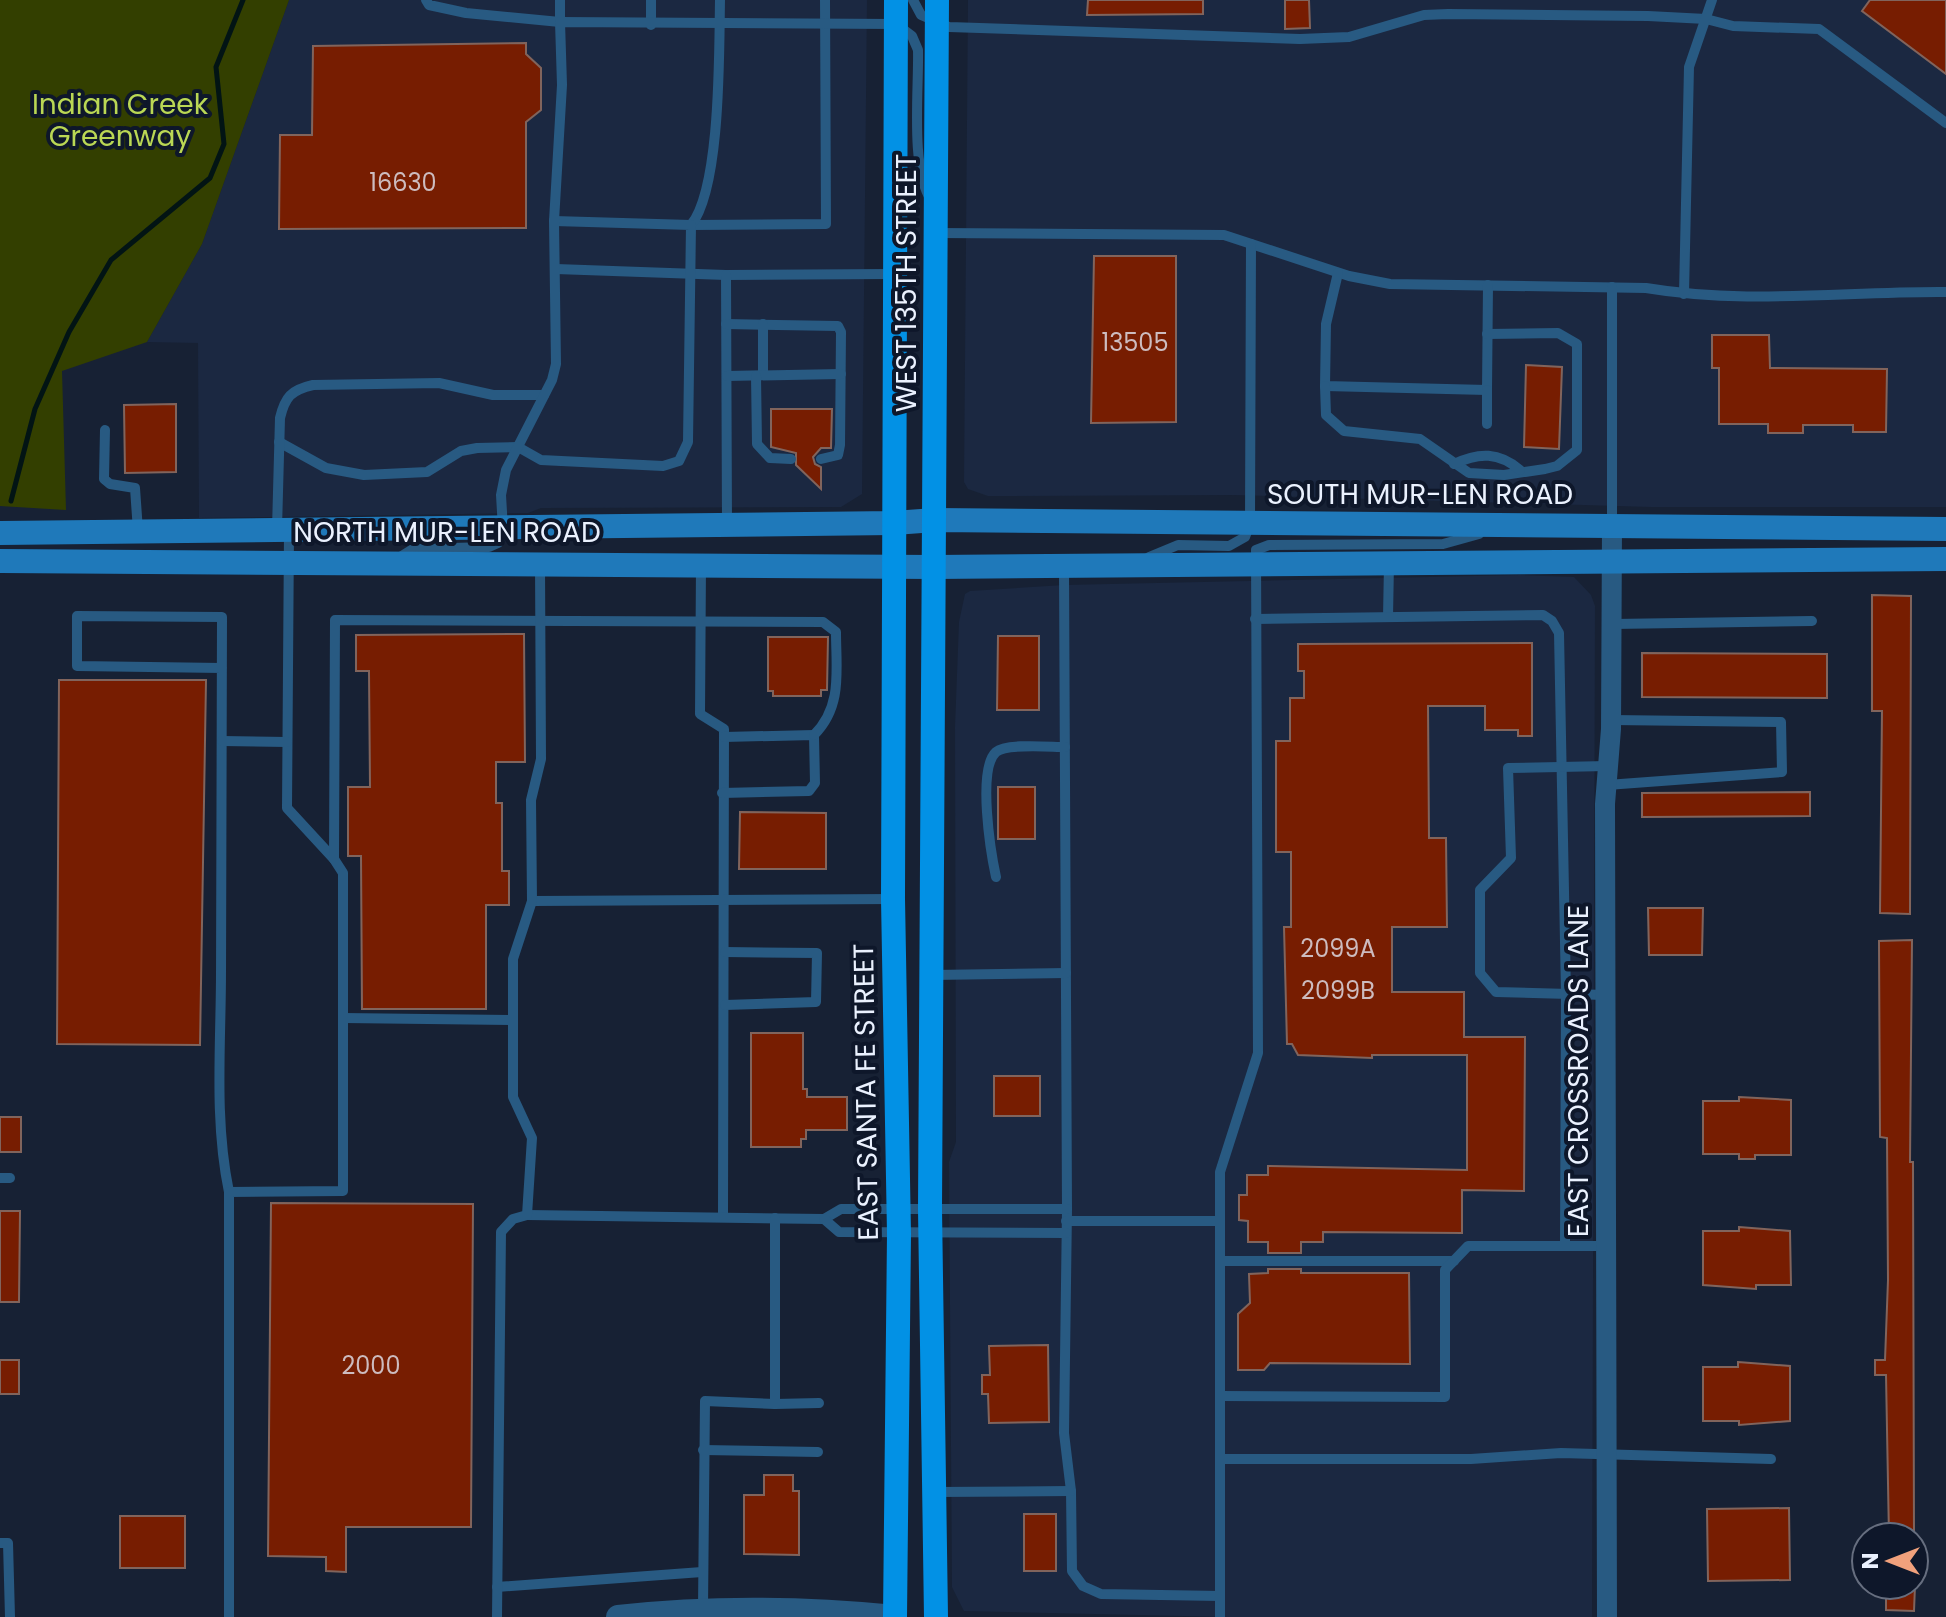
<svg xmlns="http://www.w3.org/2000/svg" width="1946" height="1617" viewBox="0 0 1946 1617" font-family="Poppins,sans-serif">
  <rect width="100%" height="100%" fill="#172134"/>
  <g fill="#1b2841">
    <path d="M289,0H867L862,494L841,507L541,508L528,513L199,518L198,343L147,342L202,244Z"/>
    <path d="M968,0H1946V507H1651L1233,495L988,496L968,489L964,482Z"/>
    <path d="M1520,575L1574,577L1591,595L1595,606L1592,1617H1227L964,1611L952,1587L949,1162L956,1142L955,727L959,622L965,594L970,591L1064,585Z"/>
  </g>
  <path fill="#333f00" d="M0,0H289L202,244L147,342L62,371L66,510L0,506Z"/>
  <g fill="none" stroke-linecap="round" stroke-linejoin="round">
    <path stroke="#021414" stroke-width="5" d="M11,501L35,409L69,332L111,260L210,178L224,144L216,67L243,0"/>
  </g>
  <g fill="#771d01" stroke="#81645c" stroke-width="2">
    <path d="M1088,0H1203V14L1087,15Z"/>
    <path d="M1285,0H1309L1310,28L1285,29Z"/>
    <path d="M1870,0H1946V74L1862,11Z"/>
    <path d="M526,43V54L541,68V110L526,122V228L279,229L280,135H312L313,46Z"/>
    <path d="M1094,256H1176V422L1091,423Z"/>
    <path d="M1712,335H1769L1770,368L1887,369L1886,432H1853V425H1803V433H1768V424H1719V368H1712Z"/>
    <path d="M1526,365L1562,367L1559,449L1524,447Z"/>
    <path d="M176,404V472L125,473L124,405Z"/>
    <path d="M771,409H832L831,448H821L813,457L815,464L821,467V489L796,465V453L771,447Z"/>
    <path d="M1872,595L1911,596L1910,914L1880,913L1882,711H1872Z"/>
    <path d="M524,634L525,762H496V803H502V871H509V905H486V1009H362L361,856H348V787H370L369,671H356V635Z"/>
    <path d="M998,636H1039V710H997Z"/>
    <path d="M768,637H828L827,690H821V696H773V691H768Z"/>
    <path d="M1532,643V736H1518V730H1485V706H1428L1429,838H1446L1447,927H1392V992H1464V1037H1525L1524,1191L1462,1190V1233L1323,1232V1242H1301V1253H1268V1242H1248V1221L1239,1220V1195H1247V1175H1268V1166L1467,1170V1055H1372V1058L1298,1055L1292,1044H1287L1284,927H1291V852H1276V741H1290V698H1304V671H1298V644Z"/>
    <path d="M1642,653L1827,654V698L1642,697Z"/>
    <path d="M59,680H206L200,1045L57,1044Z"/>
    <rect x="998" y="787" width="37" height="52"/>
    <path d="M1810,792V816L1642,817V793Z"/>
    <path d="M740,812L826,813V869H739Z"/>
    <path d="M1648,908H1703L1702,955H1649Z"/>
    <path d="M1912,940L1910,1162H1913L1914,1537H1889L1886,1375H1875V1360H1885L1888,1280L1887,1138L1880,1137L1879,941Z"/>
    <path d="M751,1033H803V1089H807V1097H847V1130H806V1139H801V1147H751Z"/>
    <rect x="994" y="1076" width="46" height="40"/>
    <path d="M1739,1097L1791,1100V1155H1755V1159H1739V1154H1703V1101H1739Z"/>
    <rect x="0" y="1117" width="21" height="35"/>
    <path d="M271,1203L473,1204L471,1527H346V1572L326,1571V1557L268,1556Z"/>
    <path d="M0,1211H20L19,1302H0Z"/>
    <path d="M1739,1227L1790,1231L1791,1285H1756V1289L1703,1285V1231H1739Z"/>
    <path d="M1268,1269H1301V1273H1409L1410,1364L1270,1363L1264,1370H1238V1314L1250,1303L1249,1274L1268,1273Z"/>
    <path d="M1048,1345L1049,1422L989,1423L988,1394H982V1375H990L989,1346Z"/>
    <rect x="0" y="1360" width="19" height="34"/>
    <path d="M1738,1362L1790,1366V1421L1739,1425V1421H1703V1367H1738Z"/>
    <path d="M764,1475H793V1491H799V1555L744,1554V1495H764Z"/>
    <path d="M1789,1508L1790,1580L1708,1581L1707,1509Z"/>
    <rect x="1024" y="1514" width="32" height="57"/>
    <rect x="120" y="1516" width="65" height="52"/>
    <path d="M1886,1585H1915L1914,1611L1886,1610Z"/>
  </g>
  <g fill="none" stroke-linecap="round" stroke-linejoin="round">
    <g stroke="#285a82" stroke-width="10">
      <path d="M426,0L429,5L466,13L560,22V0"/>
      <path d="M651,0V25"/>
      <path d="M913,0L921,15L949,27L1300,39L1349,37L1424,15L1448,14L1648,16L1706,19L1733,26L1819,29L1946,123"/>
      <path d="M691,225L826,224L825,0"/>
      <path d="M691,225C721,188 719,51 720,0"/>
      <path d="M936,233L1224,235L1349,276L1390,284L1646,288C1746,305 1846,291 1946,292"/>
      <path d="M556,269L726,275L893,274"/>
      <path d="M1338,273L1326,324L1325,386L1487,390L1488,285"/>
      <path d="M726,275L727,523"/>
      <path d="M1612,287V526"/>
      <path d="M1684,294L1689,67L1712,0"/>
      <path d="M726,324L838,326L841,332L840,445L838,455L821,459"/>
      <path d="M763,375V324"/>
      <path d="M727,376L841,374"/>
      <path d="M756,376L757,444L770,458L791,459"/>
      <path d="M1325,386L1326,415L1344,431L1420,439L1469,473L1504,475L1545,469L1557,466L1577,450V344L1558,333L1487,334"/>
      <path d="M1487,424V390"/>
      <path d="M105,430L104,479L110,484L135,488L138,531"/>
      <path d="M279,442L326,468L364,475L427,472L461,451L477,448L518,447L541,460L663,466L679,461L688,442L691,225L554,221"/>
      <path d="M1454,464C1479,452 1499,452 1520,470"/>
      <path d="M277,529L280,418C285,397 291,390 313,385L439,383L493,395H544"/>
      <path d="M289,531L287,808L334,859"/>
      <path d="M1149,557L1178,545L1229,546L1245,537L1250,523L1251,244"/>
      <path d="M397,559L413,549L489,547L498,543L503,529L501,495L506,470L552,380L556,364L554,221L562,85L560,22L896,24L912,36L918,50C919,90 910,168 931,200"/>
      <path d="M701,564L700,714L724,729L723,1217"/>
      <path d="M1064,567L1067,1209L1064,1433L1071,1491L1072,1571L1083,1586L1101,1594L1220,1596"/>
      <path d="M1388,617L1389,564"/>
      <path d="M1255,619L1543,615L1552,621L1559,633L1566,994L1565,1245"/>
      <path d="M1613,624L1812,621"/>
      <path d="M222,668L77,666V616L222,617C222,736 222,854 221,972C221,1045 214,1120 229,1192"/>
      <path d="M222,741L287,742"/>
      <path d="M1607,785L1782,772L1781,722L1611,720"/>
      <path d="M722,793L809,791L815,783L814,735L724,737"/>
      <path d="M996,877C991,854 977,769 996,752C1006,743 1050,747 1065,747"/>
      <path d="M532,901L893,899"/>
      <path d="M932,975L1066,973"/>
      <path d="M1606,995L1496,992L1480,973V890L1511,858L1508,768L1607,766"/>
      <path d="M725,1005L816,1002L817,953L725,952"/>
      <path d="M343,1018L513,1020"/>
      <path d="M0,1178H10"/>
      <path d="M527,1215L824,1219L841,1209H1067"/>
      <path d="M824,1219L839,1232L1066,1233"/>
      <path d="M1066,1221H1220"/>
      <path d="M1220,1261H1454"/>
      <path d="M1220,1396L1445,1397V1270L1468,1246H1606"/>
      <path d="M775,1404L819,1403"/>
      <path d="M703,1450L818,1452"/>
      <path d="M1220,1459H1471L1561,1453L1771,1459"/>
      <path d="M936,1492L1071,1491"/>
      <path d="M0,1543H8L10,1617"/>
      <path d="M497,1587L702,1572"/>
      <path d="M703,1609L705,1401L775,1404V1218"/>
      <path d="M229,1617V1192L343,1191V873L334,859L335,620L823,622L836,632C836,670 843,706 814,735"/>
      <path d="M497,1617L501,1232L513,1219L527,1215L532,1138L513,1097V959L532,901L531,800L541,759L540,565"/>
      <path d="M1220,1617V1172L1258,1053L1256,550L1269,545L1443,544L1479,534"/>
    </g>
    <path stroke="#285a82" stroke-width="20" d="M1607,1617L1605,804L1611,729L1612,526"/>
    <path stroke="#285a82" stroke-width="24" d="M618,1617C709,1607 804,1608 895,1617"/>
    <g stroke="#1f79ba" stroke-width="24">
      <path d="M0,533L894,523L935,520L1946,529"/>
      <path d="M0,561L935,567L1946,559"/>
    </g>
    <g stroke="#0291e5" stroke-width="24">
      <path d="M895,1617L899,1234L893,899L896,0"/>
      <path d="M936,1617L930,1209L937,0"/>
    </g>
  </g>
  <g text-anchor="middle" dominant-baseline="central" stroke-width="8" stroke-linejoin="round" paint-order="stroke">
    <g font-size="24" fill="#cdbcbf">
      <text x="403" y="182">16630</text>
      <text x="1135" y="342">13505</text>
      <text x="1338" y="948">2099A</text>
      <text x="1338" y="990">2099B</text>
      <text x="371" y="1365">2000</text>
    </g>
    <g font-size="28" fill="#bad754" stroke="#0e172a">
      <text x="120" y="104">Indian Creek<tspan x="120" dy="32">Greenway</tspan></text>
    </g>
    <g font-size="28" fill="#eaf1fe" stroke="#0e172a">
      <text transform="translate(906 283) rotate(-90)">WEST 135TH STREET</text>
      <text x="1420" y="494">SOUTH MUR-LEN ROAD</text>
      <text x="447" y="532">NORTH MUR-LEN ROAD</text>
      <text transform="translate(1578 1071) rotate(-90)">EAST CROSSROADS LANE</text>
      <text transform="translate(866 1092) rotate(-91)">EAST SANTA FE STREET</text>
    </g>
  </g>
  <g transform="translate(1890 1561) rotate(270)"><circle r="38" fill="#0e172a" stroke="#666e7f" stroke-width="2"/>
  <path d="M0-6L14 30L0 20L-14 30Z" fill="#f1a17c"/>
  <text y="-12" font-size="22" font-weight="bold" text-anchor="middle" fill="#eaf1fe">N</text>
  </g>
</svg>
